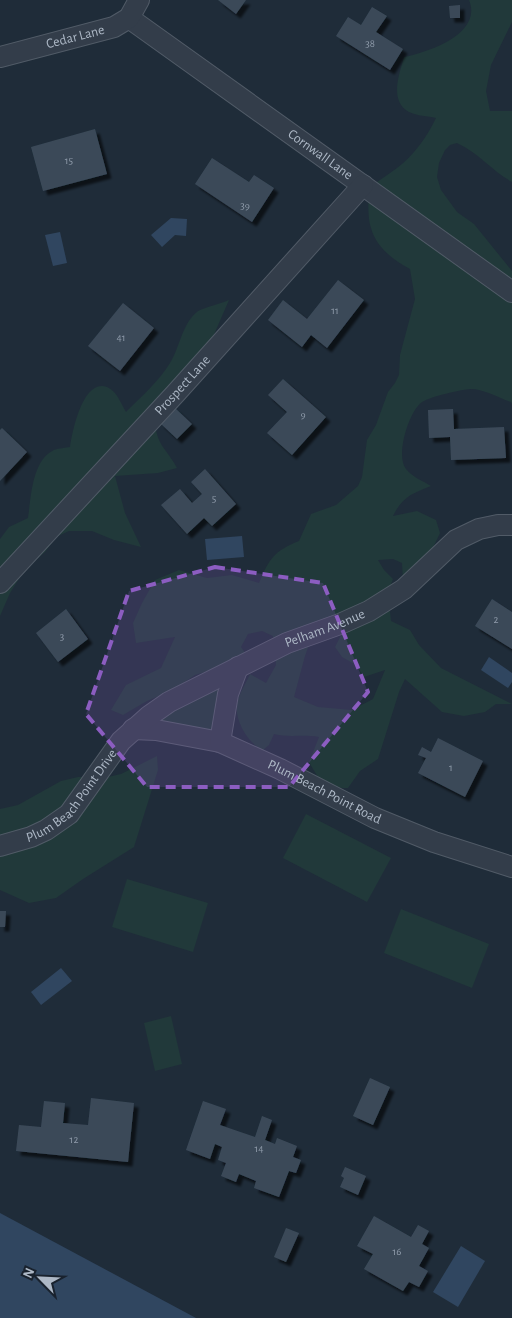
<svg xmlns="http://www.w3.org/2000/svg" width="512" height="1318" viewBox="0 0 512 1318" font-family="'Alegreya Sans',sans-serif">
  <defs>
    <filter id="shadow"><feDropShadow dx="4.5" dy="4.5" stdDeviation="1" flood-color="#0009"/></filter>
  </defs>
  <rect width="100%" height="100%" fill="#1f2c39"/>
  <g fill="#21393a" fill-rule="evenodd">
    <path d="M469,0H512V22L491,65L486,91L490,111H512V182C492,171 479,153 457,143L450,145L445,150L439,163L437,177L441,190L457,212L474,224L512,271V404L511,402C499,398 484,389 471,389C460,390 432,396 422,402C409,411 395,456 406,469C412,477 423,481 431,486C413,493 402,497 393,516L417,511L436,520L440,533L429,556L403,581L402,563L393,559L378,560L384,570L393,579L388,592L391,621L410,630L419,645L441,668L512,704H496L485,712L464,716L442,712L405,679L399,692L378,759L360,771L348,788C322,788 322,784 309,762L319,737C302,734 290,738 274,734L269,745L263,750C248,744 234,720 237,703C239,694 246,683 250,674L266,683L276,665L273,636L262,631L248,634L241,647L246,654L232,664L195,675L173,690L147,701L123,715L111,710L126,685L161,668L175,637L136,643L133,623L142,603L155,580L179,570L207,578L232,575L259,583C269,559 274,551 299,541L311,514L336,505L358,486L362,477L367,440L376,425L388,392L395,383L399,375L400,355L415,299L410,269C393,260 376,247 371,228C367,216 369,200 368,188C378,181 388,175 397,168C414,155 427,137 436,118C428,116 417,116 409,112C389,101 399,75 404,57C428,52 483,34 469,0ZM331,619L347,630L340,637L335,647L342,657L356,665L364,677L385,670L373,699L352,710L318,707L294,697L305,656L318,620Z"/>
    <path d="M229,300L209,346L155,421C156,445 167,449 177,468L158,473L115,476L125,513L141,547L114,540L92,531H69L56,537L45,552L25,569L10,593L0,616V539L9,527L28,518C31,497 32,460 54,450C59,448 65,448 70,447C72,432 83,378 107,387C117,391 121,404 126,412C141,397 159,381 170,363C180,347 182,324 197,312C199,309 223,303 229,300Z"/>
    <path d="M226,682L215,730L179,725H151L181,699Z"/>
    <path d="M157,756L158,770L134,847L83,879L56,898L29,903L0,890V809L18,805L61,781L78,777H108L121,774Z"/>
    <path d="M306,814L391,858L367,902L283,858Z"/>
    <path d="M127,879L208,903L193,952L112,927Z"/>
    <path d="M401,909L489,944L472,988L384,953Z"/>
    <path d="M171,1016L182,1064L155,1071L144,1023Z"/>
  </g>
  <g fill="#304660">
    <path d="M171,218L187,219L186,236L175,235L162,247L151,235Z"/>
    <path d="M60,232L67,263L53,266L45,235Z"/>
    <path d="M242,536L244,557L207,560L205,539Z"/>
    <path d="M489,657L512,673V682L508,688L481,670Z"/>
    <path d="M61,968L72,981L41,1005L31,992Z"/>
    <path d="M0,1213L196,1318H0Z"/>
    <path d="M461,1246L485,1261L458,1307L433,1292Z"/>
  </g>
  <g fill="#3b4a59" filter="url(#shadow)">
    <path d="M218,0H246L236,14Z"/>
    <path d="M460,5V18H450L449,6Z"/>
    <path d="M372,7L387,16L376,32L403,49L390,70L336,36L348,17L361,25Z"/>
    <path d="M95,129L107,174L43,191L31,147Z"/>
    <path d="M212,158L249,182L254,175L274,188L252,222L195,184Z"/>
    <path d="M338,280L364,300L327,348L311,335L302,347L268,320L283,300L307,319Z"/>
    <path d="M123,303L154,328L120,371L88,346Z"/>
    <path d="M283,379L326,417L292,455L267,433L287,412L268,395Z"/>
    <path d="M175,408L192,424L177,439L160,423Z"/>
    <path d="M453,409L454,429L504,427L506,458L451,460L450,437L429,438L428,410Z"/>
    <path d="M2,428L27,452L0,481V430Z"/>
    <path d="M205,469L236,504L212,526L204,518L187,534L161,505L180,489L192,503L202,494L191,482Z"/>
    <path d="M492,599L512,612V649L475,626Z"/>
    <path d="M66,609L88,639L58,662L36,633Z"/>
    <path d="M438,738L483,761L465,797L418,773L426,758L418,755L422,747L431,752Z"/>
    <path d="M0,911H6L5,927H0Z"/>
    <path d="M370,1078L390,1087L373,1125L353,1116Z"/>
    <path d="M91,1098L134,1103L128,1162L16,1151L19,1125L41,1127L44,1101L65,1103L63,1123L88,1125Z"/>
    <path d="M203,1101L226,1109L220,1125L255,1137L262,1116L272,1120L265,1140L275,1144L277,1138L297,1146L293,1157L301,1160L296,1173L289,1171L279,1197L254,1188L256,1181L239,1174L236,1182L221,1176L226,1163L218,1160L222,1147L215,1144L210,1159L186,1150Z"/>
    <path d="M345,1167L366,1176L358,1195L340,1187L344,1178L341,1176Z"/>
    <path d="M374,1216L411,1237L418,1225L429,1231L422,1244L429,1248L419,1266L428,1271L419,1287L409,1282L403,1291L364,1269L373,1254L357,1246Z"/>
    <path d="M286,1228L299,1233L286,1262L274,1257Z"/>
  </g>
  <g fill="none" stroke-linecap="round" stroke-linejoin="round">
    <g stroke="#515b67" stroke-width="22">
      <g id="street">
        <path id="s1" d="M129,18L512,292"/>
        <path id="s2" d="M0,57L114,27L129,18L139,0"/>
        <path id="s3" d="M0,583L176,393L363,185"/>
        <path id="s4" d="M133,729L156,730L220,742L280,769L375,818L434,842L512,867"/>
        <path d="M220,742L228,694L238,667"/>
        <path id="s5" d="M0,846L31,837L46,830L69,814L121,741L149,716L169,702L287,643L340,624L369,611L404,589L456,540L479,529L498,525H512"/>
      </g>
    </g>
    <use href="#street" stroke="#333d4a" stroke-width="20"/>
  </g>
  <path fill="#8c5dc1" fill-opacity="0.2" stroke="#8c5dc1" stroke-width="4" stroke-dasharray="10 6" stroke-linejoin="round" d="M215,567L323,583L368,692L289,787H147L86,714L129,591Z"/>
  <g text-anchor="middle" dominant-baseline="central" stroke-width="4" stroke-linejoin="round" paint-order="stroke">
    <g font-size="11" fill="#909cab">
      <text x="370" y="43">38</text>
      <text x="69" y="160">15</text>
      <text x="245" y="205">39</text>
      <text x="335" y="310">11</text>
      <text x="121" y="337">41</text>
      <text x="303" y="414">9</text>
      <text x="214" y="498">5</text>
      <text x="496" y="619">2</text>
      <text x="62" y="636">3</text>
      <text x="451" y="767">1</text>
      <text x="74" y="1139">12</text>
      <text x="259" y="1148">14</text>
      <text x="397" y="1251">16</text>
    </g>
    <g font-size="14" fill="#adb8c6" stroke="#19222e">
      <text stroke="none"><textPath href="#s2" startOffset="78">Cedar Lane</textPath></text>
      <text stroke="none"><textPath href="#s1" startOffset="235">Cornwall Lane</textPath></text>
      <text stroke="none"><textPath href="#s3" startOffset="269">Prospect Lane</textPath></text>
      <text stroke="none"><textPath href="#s5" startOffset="401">Pelham Avenue</textPath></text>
      <text stroke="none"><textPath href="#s4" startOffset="204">Plum Beach Point Road</textPath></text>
      <text stroke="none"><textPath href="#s5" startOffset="91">Plum Beach Point Drive</textPath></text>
    </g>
  </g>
  <g transform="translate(40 1278) rotate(294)" stroke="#19222e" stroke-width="4" paint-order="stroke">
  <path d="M0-4L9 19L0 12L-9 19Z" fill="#adb8c6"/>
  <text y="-8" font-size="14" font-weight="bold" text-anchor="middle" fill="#adb8c6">N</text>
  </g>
</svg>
